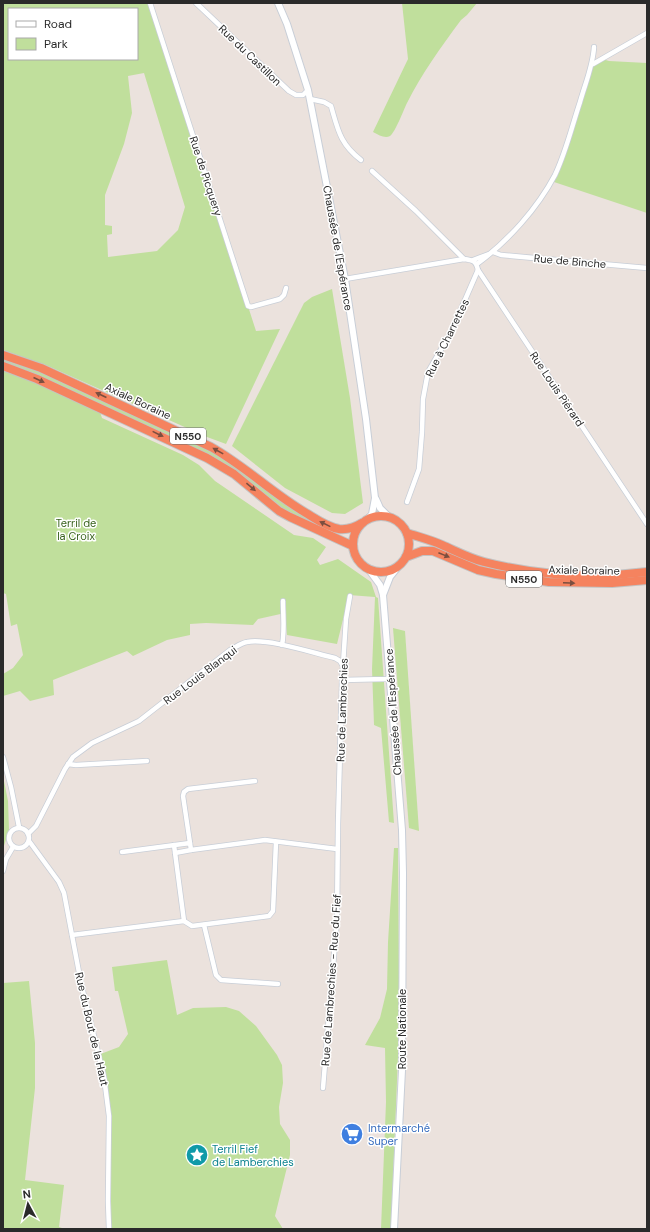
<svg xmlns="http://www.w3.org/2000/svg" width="650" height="1232" viewBox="0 0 650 1232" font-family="'DM Sans',sans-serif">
  <rect width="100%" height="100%" fill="#ebe2dd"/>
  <g fill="#c0df9c" fill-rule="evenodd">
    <path d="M3,3H150L256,331L280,329L226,444L207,437L48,366L3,350ZM9,9H137V59H9ZM144,73L185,207L178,230L157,251L108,257L107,235L112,234V226L105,225V195L124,144L132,113L128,76Z"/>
    <path d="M402,3H477L467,15L461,20C441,47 422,73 407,103C404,109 395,133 390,136C385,139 379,135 373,132L408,59Z"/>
    <path d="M602,59L609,61L647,63V213L551,181L555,175L593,64Z"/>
    <path d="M332,289L350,398L363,503L345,514L332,513L285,488L232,446L304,303L312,297Z"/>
    <path d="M3,358L41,372L218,454L305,517L334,533L312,525L289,513L246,479L3,363Z"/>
    <path d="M3,370L19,375L100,412L102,418L183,455L199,465L215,481L294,535L313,538L326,547L317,560L320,565L338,559L371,582L376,597L378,598L394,823L389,822L381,728L374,725L372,669L375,597L349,595L337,644L287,635L285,613L258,619L253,625L206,623L190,624V635L167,640L133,656L127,651L53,680L54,695L30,701L20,691L3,696V674L13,668L23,655L17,624L11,626L6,594L3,593Z"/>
    <path d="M393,628L405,631L419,831L409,828Z"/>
    <path d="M3,776L8,801L9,830L3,849Z"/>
    <path d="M394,848H398L399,979L398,1056L391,1229H381L386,1102L385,1048L365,1045L380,1018L387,989L388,942Z"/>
    <path d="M167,960L177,1015L193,1008L226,1007L239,1011L256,1026L277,1055L282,1065L283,1083L279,1107L280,1124L290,1140V1155L275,1216L283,1229H109V1116L98,1055L119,1047L128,1034L118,991H115L112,967Z"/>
    <path d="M29,981L35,1043V1088L25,1180L64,1185L59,1227L65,1229H3V983Z"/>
  </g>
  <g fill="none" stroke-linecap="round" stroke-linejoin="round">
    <g stroke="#c8ced7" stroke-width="6">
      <g id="street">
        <path d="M150,3L248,306L251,307L280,299L284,295L286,288"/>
        <path d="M196,3L289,91L296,95H303L308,90"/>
        <path d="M593,64L647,33"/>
        <path d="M310,99L324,102L331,106C338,130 340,144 361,160"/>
        <path d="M372,171L416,211L464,259"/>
        <path d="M493,252L501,255L647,268"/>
        <path d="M473,260L489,254"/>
        <path d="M477,264C508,241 537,209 555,175C566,152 572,126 580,102C585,84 593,66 594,47"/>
        <path d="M345,279L464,259C473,260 476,261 478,270L647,524"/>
        <path d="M407,502L419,469L422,432L423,399L428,372L451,332L478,270"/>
        <path d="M282,645C285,631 283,616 283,601"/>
        <path d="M342,680L386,679L391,677"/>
        <path d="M3,757L11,787L19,827"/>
        <path d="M68,764L76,765L147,761"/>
        <circle cx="19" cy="838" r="10"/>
        <path d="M28,834L36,826L65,769L73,757L92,743L139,721L230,650C236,647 241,643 247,642C268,638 313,653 335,658L340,661L343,666"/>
        <path d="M29,841L59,882L64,893L81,983L104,1077L109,1116L108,1201L109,1229"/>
        <path d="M190,843L183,796L184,792L188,789L255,781"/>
        <path d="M174,845L184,921"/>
        <path d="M122,852L190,843L191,850L265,840L337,849"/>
        <path d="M175,853L191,850"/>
        <path d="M3,871L6,859L13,847"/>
        <path d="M204,925L216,975L221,980L278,984"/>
        <path d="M72,935L184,921L192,926L269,916L273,911L276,842"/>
        <path d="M323,1088L337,919L338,824L342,680L346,619L350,596"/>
      </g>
    </g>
    <g stroke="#c8ced7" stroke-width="8">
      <g id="secondary">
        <path d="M278,3L287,24L308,90L345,279L366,419L375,498L372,514L367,520"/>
        <path d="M376,499L380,508L389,517"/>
        <path d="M369,570L380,585L383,595L402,830L403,873L402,1070L394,1229"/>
        <path d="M383,595L390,577L398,567"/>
      </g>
    </g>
    <g stroke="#c3c3c3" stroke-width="10">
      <g id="highway">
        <path d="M3,355L41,368L211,447C245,466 272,493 306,513C316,519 327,527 339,529C348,530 354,528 362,523"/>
        <path d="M3,366L37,379L207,458L234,474L279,511L290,517L353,546"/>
        <circle cx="381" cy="544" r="28"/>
        <path d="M407,533C419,537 431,540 442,545C456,551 469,558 484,562C536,575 593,579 647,572"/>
        <path d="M406,557L422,551H433L478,570L496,574L549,582L612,583L647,580"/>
      </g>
    </g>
    <use href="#street" stroke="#fff" stroke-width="4.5"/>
    <use href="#secondary" stroke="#fff" stroke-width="6"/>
    <use href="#highway" stroke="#f5835f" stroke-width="8"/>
  </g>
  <defs><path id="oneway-solid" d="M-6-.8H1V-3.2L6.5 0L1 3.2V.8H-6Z"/></defs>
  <g fill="#7b4e3f">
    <use href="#oneway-solid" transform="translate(39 380) rotate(24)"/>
    <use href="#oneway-solid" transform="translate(101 395) rotate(-155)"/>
    <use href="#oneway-solid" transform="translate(158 434) rotate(26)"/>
    <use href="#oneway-solid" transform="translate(218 451) rotate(-151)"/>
    <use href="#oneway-solid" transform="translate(251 487) rotate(40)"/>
    <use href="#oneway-solid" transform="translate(325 524) rotate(-154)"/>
    <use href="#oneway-solid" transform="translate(444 555) rotate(22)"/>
    <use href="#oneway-solid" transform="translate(569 583) rotate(3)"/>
  </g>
  <defs>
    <g id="supermarket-disc" transform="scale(1.15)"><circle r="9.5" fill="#3f7fe0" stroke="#fff"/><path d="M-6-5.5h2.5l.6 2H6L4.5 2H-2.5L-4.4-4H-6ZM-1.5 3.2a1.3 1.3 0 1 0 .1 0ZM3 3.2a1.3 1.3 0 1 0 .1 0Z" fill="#fff"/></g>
    <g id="sight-disc" transform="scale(1.15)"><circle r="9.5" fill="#0f9aa8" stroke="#fff"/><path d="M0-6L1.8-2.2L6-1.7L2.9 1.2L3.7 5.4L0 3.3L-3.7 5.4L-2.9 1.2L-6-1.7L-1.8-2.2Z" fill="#fff"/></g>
  </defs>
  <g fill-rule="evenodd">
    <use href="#supermarket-disc" x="352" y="1134"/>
    <use href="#sight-disc" x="197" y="1155"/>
  </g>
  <g text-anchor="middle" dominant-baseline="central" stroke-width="3" stroke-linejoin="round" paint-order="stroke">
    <g fill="#fff" stroke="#6a6a6a" stroke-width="1">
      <rect x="170" y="428" width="36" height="16" rx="3"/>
      <rect x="506" y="571" width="36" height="16" rx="3"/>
    </g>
    <g font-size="10" font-weight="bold" fill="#2a2a2a">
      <text x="188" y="436">N550</text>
      <text x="524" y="579">N550</text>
    </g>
    <g font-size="11" fill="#2a2a2a" stroke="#fff">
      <text transform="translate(250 55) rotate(44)">Rue du Castillon</text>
      <text transform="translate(206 176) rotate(72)">Rue de Picquery</text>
      <text transform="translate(338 248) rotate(80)">Chaussée de l'Espérance</text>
      <text transform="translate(570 261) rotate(5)">Rue de Binche</text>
      <text transform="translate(447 338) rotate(-64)">Rue à Charrettes</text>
      <text transform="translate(557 389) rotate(56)">Rue Louis Piérard</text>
      <text transform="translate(138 401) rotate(25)">Axiale Boraine</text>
      <text transform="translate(584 570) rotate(1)">Axiale Boraine</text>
      <text transform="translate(200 675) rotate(-37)">Rue Louis Blanqui</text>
      <text transform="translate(342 710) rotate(-88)">Rue de Lambrechies</text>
      <text transform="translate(393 712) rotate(-94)">Chaussée de l'Espérance</text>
      <text transform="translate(331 980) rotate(-86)">Rue de Lambrechies - Rue du Fief</text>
      <text transform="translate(92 1029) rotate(77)">Rue du Bout de la Haut</text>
      <text transform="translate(402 1029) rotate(-90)">Route Nationale</text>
    </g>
    <g font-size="11" fill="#39631e" stroke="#fff">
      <text x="76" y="523">Terril de<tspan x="76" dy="13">la Croix</tspan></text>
    </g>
    <g font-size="11" fill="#366cbe" stroke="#fff" text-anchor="start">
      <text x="368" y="1128">Intermarché<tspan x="368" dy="13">Super</tspan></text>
    </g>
    <g font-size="11" fill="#0d838f" stroke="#fff" text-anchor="start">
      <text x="212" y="1149">Terril Fief<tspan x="212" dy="13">de Lamberchies</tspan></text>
    </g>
  </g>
  <rect width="650" height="1232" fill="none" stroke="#2a2a2a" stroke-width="8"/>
  <rect x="8" y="8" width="130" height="52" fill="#ffffff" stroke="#aaaaaa"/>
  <rect x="16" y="21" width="20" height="6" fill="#ffffff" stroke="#aaaaaa"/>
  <text x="44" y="28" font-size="12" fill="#2a2a2a">Road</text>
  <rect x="16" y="38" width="20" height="12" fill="#c0df9c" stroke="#aaaaaa"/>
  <text x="44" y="48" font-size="12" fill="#2a2a2a">Park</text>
  <g transform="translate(28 1204) rotate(353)" stroke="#ffffff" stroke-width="3" paint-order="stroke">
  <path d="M0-3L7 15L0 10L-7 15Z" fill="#2a2a2a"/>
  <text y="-6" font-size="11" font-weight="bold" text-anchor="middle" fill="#2a2a2a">N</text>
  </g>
</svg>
